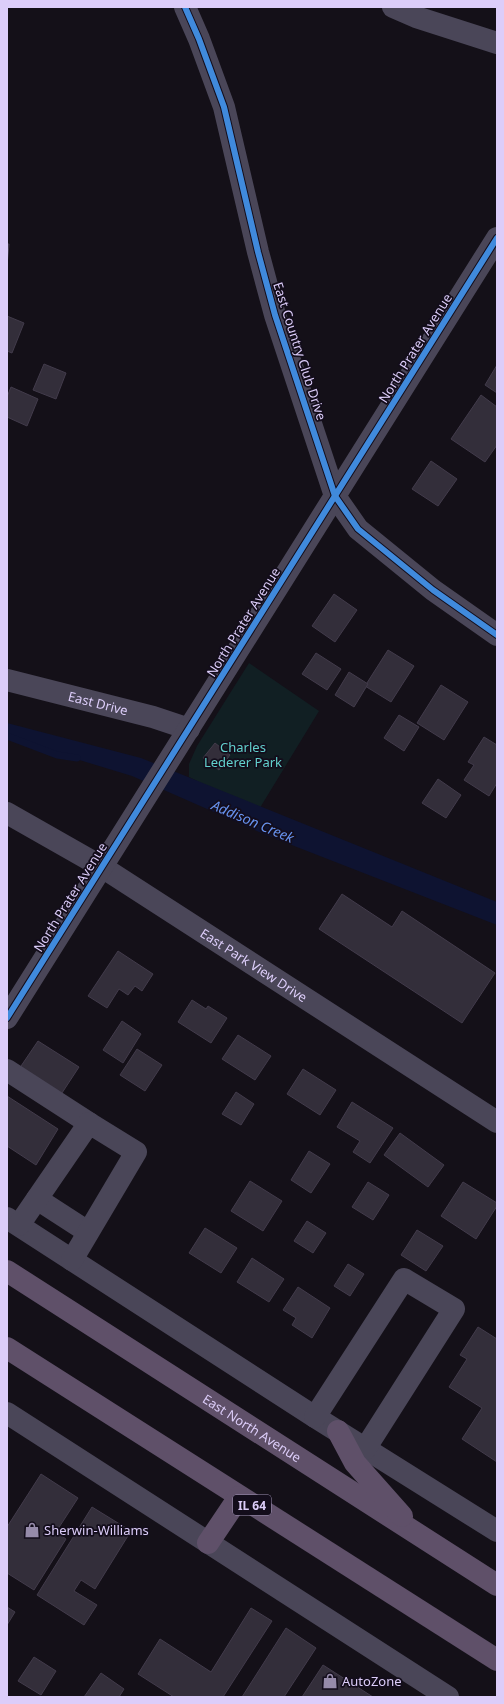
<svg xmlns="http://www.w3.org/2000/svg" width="504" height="1704" viewBox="0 0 504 1704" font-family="'Noto Sans',sans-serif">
  <rect width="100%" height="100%" fill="#141018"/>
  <path fill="#111f23" d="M249,663L319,711L258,811L189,777V764L197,746Z"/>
  <path fill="#0e1331" d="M7,723L141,758L497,902V925L266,835L132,776L7,738Z"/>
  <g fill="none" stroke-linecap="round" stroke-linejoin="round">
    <path stroke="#0e1331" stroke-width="7" d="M7,736L57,755L77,758"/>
  </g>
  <g fill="#332e3a" stroke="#423b4b">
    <path d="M7,244H9L7,266Z"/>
    <path d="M7,316L24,323L12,353L7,351Z"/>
    <path d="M44,364L66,373L56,399L33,390Z"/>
    <path d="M497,365V393L485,385Z"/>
    <path d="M11,387L38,399L27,426L7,417V397Z"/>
    <path d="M481,395L497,407V445L485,462L451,439Z"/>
    <path d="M431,461L457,479L438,506L412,489Z"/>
    <path d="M334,594L357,610L335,642L312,626Z"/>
    <path d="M388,650L414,666L391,702L365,686Z"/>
    <path d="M316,653L341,669L327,690L302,674Z"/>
    <path d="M349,672L368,684L354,707L335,695Z"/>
    <path d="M441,685L468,702L444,740L417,723Z"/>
    <path d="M399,715L419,727L404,751L384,738Z"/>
    <path d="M484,737L497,745V783L489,796L464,780L474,765L468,762Z"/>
    <path d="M215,743L230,755L219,770L203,758Z"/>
    <path d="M438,779L461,795L446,818L422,803Z"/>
    <path d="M342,894L392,927L402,911L495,973L462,1023L319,929Z"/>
    <path d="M118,951L153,974L142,991L135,986L128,995L119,989L107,1008L88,996Z"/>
    <path d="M192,1000L206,1009L208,1006L227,1018L211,1043L178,1022Z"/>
    <path d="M122,1021L141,1034L123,1063L103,1050Z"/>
    <path d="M238,1035L271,1056L255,1080L222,1059Z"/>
    <path d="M38,1041L79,1067L60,1096L19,1069Z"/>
    <path d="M137,1049L162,1065L145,1091L120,1075Z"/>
    <path d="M303,1069L336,1090L320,1115L287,1094Z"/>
    <path d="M236,1092L254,1104L241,1125L222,1114Z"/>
    <path d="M7,1096L58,1129L36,1165L7,1146Z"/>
    <path d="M352,1102L393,1128L370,1163L353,1152L360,1141L337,1127Z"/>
    <path d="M400,1133L444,1165L428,1187L384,1155Z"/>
    <path d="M309,1151L330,1164L311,1193L291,1180Z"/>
    <path d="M250,1181L282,1201L263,1231L231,1211Z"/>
    <path d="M368,1182L389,1195L373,1220L352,1207Z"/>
    <path d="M463,1182L497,1203V1206L476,1239L441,1216Z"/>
    <path d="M307,1221L326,1233L313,1253L294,1241Z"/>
    <path d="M205,1228L237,1248L221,1273L189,1253Z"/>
    <path d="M417,1230L443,1246L426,1271L401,1255Z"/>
    <path d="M252,1258L284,1279L269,1302L237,1282Z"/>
    <path d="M348,1264L364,1274L350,1296L334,1286Z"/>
    <path d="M298,1287L330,1308L312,1338L292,1325L296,1318L283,1310Z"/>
    <path d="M478,1327L497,1339V1462L462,1439L482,1408L449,1387L467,1359L460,1355Z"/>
    <path d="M41,1474L78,1498L56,1532L66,1539L34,1590L7,1573V1527Z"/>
    <path d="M92,1507L131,1531L95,1589L81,1580L74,1591L97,1605L84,1625L37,1595Z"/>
    <path d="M7,1607L15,1612L7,1625Z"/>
    <path d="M251,1608L272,1621L223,1697H174L138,1674L160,1639L211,1672Z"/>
    <path d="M286,1628L316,1648L284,1697H242Z"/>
    <path d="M34,1657L56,1671L41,1695L18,1681Z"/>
    <path d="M323,1665L373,1697H302Z"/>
    <path d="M101,1673L124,1689L119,1697H84Z"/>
  </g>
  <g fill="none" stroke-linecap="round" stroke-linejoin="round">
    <g stroke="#4a4658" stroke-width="22">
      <path d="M185,7L199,39L224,107L258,252L275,315L335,496L358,529L433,590L497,635"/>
      <path d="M393,7L416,17L497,43"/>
      <path id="s1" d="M7,680L153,717L189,729"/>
      <path id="s2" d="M7,813L102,867L497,1122"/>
      <path d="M7,1018L497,238"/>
      <path d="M7,1070L89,1123"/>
      <path d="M37,1199L88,1232"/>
      <path d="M7,1218L315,1417L497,1531"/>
      <path d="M19,1225L89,1123L136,1152L72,1260"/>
      <path d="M7,1413L448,1697"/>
      <path d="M315,1417L404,1279L454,1309L365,1449"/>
    </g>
    <g stroke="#5f5069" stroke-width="22">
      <path id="s3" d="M7,1271L497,1585"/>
      <path d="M7,1348L497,1660"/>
      <path d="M338,1431L355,1463L402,1516"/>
      <path d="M208,1543L239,1497"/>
    </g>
    <g stroke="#130d1b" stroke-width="8">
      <g id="cycleway">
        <path d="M185,7L199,39L224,107L258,252L275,315L335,496L358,529L433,590L497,635"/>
        <path d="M7,1018L497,238"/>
      </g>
    </g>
    <use href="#cycleway" stroke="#408adc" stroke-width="6"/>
  </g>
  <defs>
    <g id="shop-bare" transform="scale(1.2)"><path d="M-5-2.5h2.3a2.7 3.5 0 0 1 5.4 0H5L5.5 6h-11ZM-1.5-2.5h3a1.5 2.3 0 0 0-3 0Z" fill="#968baa" stroke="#130d1b" stroke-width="2.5" paint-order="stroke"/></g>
  </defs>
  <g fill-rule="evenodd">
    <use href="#shop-bare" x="32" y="1530"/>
    <use href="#shop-bare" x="330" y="1681"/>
  </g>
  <g text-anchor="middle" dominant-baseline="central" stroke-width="3.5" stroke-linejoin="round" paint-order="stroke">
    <rect fill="#130d1b" stroke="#a093b6" stroke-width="1" x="233" y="1495" width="38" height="20" rx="3"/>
    <g font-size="12" font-weight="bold" fill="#dccdf9">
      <text x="252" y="1505">IL 64</text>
    </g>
    <g font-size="13" fill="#dccdf9" stroke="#130d1b">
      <text transform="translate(415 348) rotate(-58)">North Prater Avenue</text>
      <text transform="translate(300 351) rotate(72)">East Country Club Drive</text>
      <text transform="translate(243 622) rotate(-58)">North Prater Avenue</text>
      <text stroke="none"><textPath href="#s1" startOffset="94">East Drive</textPath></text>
      <text transform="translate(70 897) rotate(-58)">North Prater Avenue</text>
      <text stroke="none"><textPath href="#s2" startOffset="290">East Park View Drive</textPath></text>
      <text stroke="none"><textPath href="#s3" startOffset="291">East North Avenue</textPath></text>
    </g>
    <g font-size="13" fill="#62d0cd" stroke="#130d1b">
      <text x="243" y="747">Charles<tspan x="243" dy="15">Lederer Park</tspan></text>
    </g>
    <g font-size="13" fill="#dccdf9" stroke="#130d1b" text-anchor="start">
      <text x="44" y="1530">Sherwin-Williams</text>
      <text x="342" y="1681">AutoZone</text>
    </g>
    <g font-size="14" font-style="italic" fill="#6792ee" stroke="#130d1b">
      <text transform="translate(253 821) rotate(23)">Addison Creek</text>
    </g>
  </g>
  <rect width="504" height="1704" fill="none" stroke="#dccdf9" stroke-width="16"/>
</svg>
